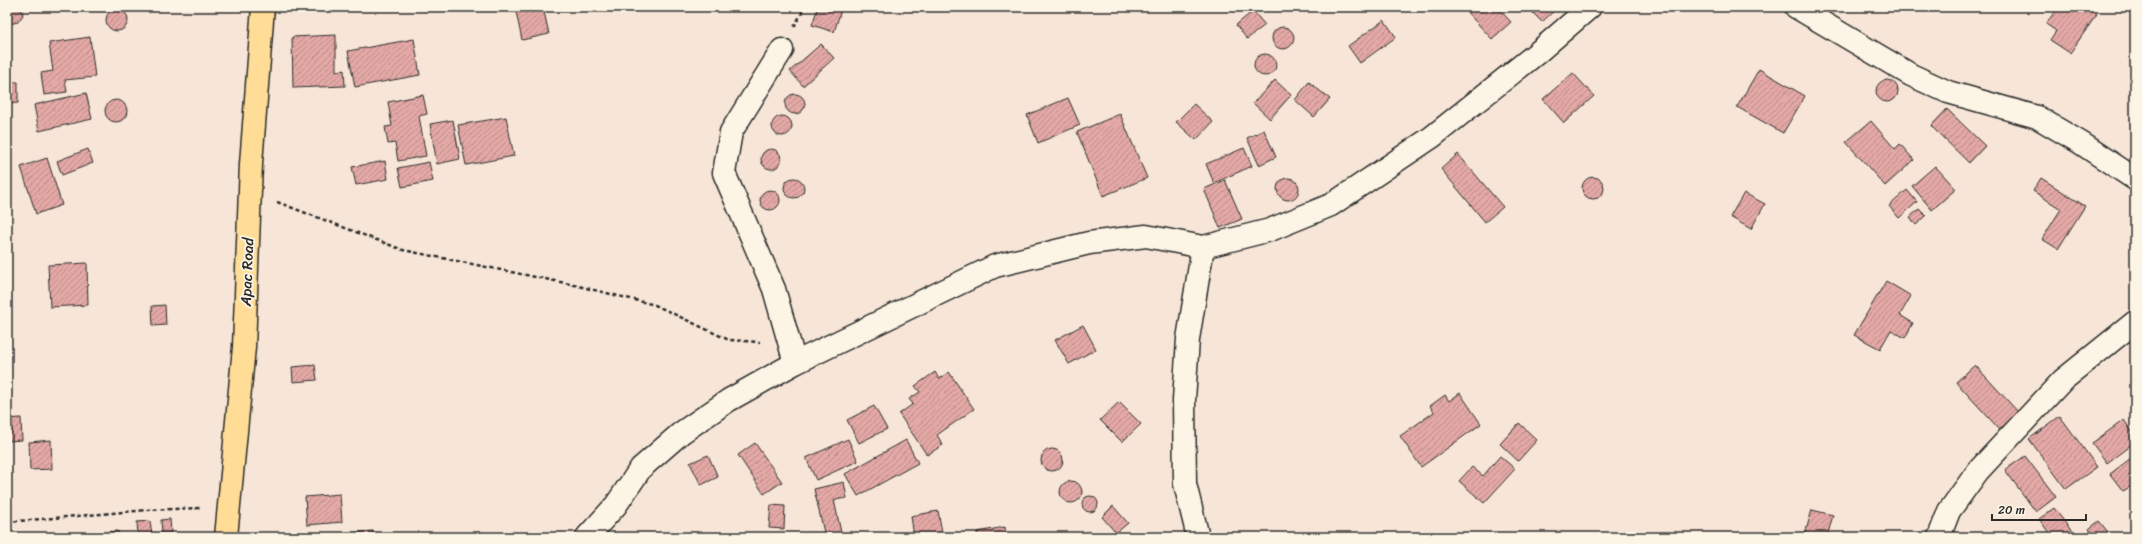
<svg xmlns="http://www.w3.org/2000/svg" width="2142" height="544" viewBox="0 0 2142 544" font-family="Sriracha,sans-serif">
  <defs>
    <pattern id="building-hatch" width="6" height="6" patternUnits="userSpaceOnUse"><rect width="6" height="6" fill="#e4a9a6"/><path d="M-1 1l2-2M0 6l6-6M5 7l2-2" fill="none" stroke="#b98a87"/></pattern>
  </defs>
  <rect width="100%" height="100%" fill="#f7e6d8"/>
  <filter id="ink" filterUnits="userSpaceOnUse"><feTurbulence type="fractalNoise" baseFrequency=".025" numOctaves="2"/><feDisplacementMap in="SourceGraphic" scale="8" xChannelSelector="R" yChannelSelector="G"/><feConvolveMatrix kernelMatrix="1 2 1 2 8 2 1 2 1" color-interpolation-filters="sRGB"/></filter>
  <g filter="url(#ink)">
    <g fill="url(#building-hatch)" stroke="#2b2b2b">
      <path d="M7,7H21L23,15L18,22L9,24L7,22Z"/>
      <path d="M515,7H543L549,34L522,40Z"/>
      <path d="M818,7H842L834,32L812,25Z"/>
      <path d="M1462,7H1497L1511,22L1492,39Z"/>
      <path d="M1527,7H1558L1542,22Z"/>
      <path d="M1972,7H1986L1976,10Z"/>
      <path d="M2058,7H2086L2097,14L2070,53L2050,40L2056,31L2046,24Z"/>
      <circle cx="117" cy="20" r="11"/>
      <path d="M1253,11L1265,25L1247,39L1236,25Z"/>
      <path d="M1384,20L1396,37L1360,63L1348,46Z"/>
      <circle cx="1283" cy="38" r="11"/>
      <path d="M336,35V71L344,70L345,86L293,88L292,37Z"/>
      <path d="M90,37L95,77L65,80L67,92L44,95L41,73L53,71L49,43Z"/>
      <path d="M414,39L420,75L355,87L348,51Z"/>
      <path d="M821,44L834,58L803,86L790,71Z"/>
      <circle cx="1265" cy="65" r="11"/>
      <path d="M1759,69L1805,96L1783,133L1737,107Z"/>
      <path d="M1573,73L1594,96L1564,123L1543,99Z"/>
      <path d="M1275,80L1291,95L1270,119L1253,103Z"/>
      <circle cx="1887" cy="91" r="11"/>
      <path d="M7,82H18V103L7,104Z"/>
      <path d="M1309,82L1330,99L1314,117L1295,100Z"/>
      <path d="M86,93L92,119L39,131L34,105Z"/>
      <circle cx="795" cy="104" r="10"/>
      <path d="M423,95L427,114L419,116L426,156L398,161L395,143L388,144L385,127L392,126L388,102Z"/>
      <path d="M1068,98L1080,125L1038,143L1027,115Z"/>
      <circle cx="116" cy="111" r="11"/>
      <path d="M1194,104L1213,122L1196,140L1176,122Z"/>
      <path d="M1947,109L1985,146L1969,163L1931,126Z"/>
      <path d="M1120,114L1147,178L1103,196L1077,132Z"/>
      <circle cx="782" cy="126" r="10"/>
      <path d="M506,117L514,156L466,165L458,125Z"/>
      <path d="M453,120L460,159L437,164L430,124Z"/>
      <path d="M1871,121L1895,149L1900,144L1914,160L1885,186L1846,142Z"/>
      <path d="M1264,130L1276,157L1259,165L1247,138Z"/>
      <path d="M1244,148L1252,166L1214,183L1206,164Z"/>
      <circle cx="771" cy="159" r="10"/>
      <path d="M88,149L93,163L62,175L57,161Z"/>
      <path d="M1458,154L1503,207L1485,222L1441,169Z"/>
      <path d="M47,158L62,205L36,214L21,167Z"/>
      <path d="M385,161L388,179L356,185L352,167Z"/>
      <path d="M429,162L433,181L402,187L398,168Z"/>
      <path d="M1935,166L1956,189L1932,210L1912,186Z"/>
      <circle cx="1593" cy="188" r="11"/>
      <circle cx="794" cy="188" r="10"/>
      <path d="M2041,178L2085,206L2058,249L2042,239L2061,209L2033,191Z"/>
      <circle cx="1288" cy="189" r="11"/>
      <path d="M1225,180L1242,219L1220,228L1204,189Z"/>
      <circle cx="770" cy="200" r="10"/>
      <path d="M1907,190L1917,202L1899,218L1889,206Z"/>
      <path d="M1744,193L1765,204L1751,229L1730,217Z"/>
      <path d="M1919,209L1926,216L1916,225L1910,217Z"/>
      <path d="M87,263L88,305L50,307L48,265Z"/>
      <path d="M1886,281L1911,296L1900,315L1913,323L1905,338L1891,330L1880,349L1854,335Z"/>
      <path d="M165,305L166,325L153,326L152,306Z"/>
      <path d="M1083,325L1096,349L1069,364L1055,340Z"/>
      <path d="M315,365L317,380L293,382L292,367Z"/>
      <path d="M1975,365L2019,413L2000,430L1956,382Z"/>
      <path d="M935,372L939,379L949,372L974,409L937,435L943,445L927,455L899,414L913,404L909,399L920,392L915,386Z"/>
      <path d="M1460,393L1481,424L1421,467L1400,436L1434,412L1430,406L1445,395L1449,401Z"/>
      <path d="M1119,402L1141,424L1122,442L1100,420Z"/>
      <path d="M874,406L887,429L859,443L847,420Z"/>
      <path d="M2060,416L2097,467L2066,489L2029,439Z"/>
      <path d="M21,418L22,440L7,441V419Z"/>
      <path d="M2124,420L2135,436V442L2107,463L2092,443Z"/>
      <path d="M1519,423L1537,440L1518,461L1500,444Z"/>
      <path d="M848,439L858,461L816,480L806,458Z"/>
      <path d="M51,440L52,469L30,470L29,442Z"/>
      <path d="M906,440L918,463L858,496L845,474Z"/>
      <path d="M755,443L782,482L764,494L738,455Z"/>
      <circle cx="1052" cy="460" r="11"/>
      <path d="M708,455L718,477L701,485L690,463Z"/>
      <path d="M2135,455V484L2123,491L2110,474Z"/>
      <path d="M1500,456L1515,469L1484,503L1459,481L1472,467L1483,476Z"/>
      <path d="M2025,456L2056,497L2036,512L2005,470Z"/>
      <circle cx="1071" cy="492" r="11"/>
      <path d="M844,482L847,498L834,500L842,537H825L814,489Z"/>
      <path d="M340,494L342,522L307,525L305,497Z"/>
      <circle cx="1090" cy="504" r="8"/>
      <path d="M771,505L785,506L784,529L769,528Z"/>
      <path d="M1113,506L1128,523L1116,533L1102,517Z"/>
      <path d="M2054,508L2076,537H2052L2039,519Z"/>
      <path d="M1812,510L1833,515L1827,537H1804Z"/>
      <path d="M938,511L943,537H914L911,516Z"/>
      <path d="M170,519L171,532L162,534L161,520Z"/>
      <path d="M150,521L152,536L138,537L137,522Z"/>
      <path d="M2099,521L2108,532L2101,537H2095L2089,529Z"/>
      <path d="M1005,527L1006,537H977V532Z"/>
      <path d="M118,531L119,537H86L85,534Z"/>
      <path d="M373,531L374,537H305Z"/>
      <path d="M1088,531L1094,537H1081Z"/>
      <path d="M79,535V537H59Z"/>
    </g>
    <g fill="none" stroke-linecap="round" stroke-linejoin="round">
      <g stroke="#2b2b2b" stroke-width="25">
        <g id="minor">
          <path d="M1796,7L1911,75L1948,92L2037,117L2081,143L2135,179"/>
          <path d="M782,50L731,132L724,173L774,289L795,363"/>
          <path d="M587,537L616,505L641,468L681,433L729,400L795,363L995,266L1089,243L1146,236L1203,247L1270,230L1331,205L1432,137L1537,53L1590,7"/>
          <path d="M1198,537L1185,484L1184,400L1188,339L1203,247"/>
          <path d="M1939,537L1949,511L1978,471L2018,428L2063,380L2135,322"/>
        </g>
      </g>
      <g stroke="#2b2b2b" stroke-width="25">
        <path id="major" d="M226,537L244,347L251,164L263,7"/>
      </g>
      <g stroke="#2b2b2b" stroke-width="2.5" stroke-dasharray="4 3" stroke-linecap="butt">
        <path d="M794,27L805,7"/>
        <path d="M277,202L403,250L570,284L655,305L729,340L760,342"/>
        <path d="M7,522L147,510L202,508"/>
      </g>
      <use href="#minor" stroke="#fcf5e5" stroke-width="22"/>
      <use href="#major" stroke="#ffdd96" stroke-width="22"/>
    </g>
  </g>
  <g text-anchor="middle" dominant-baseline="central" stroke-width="3.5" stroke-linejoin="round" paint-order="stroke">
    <g font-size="15" fill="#2b2b2b" stroke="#fcf5e5">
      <text transform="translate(247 272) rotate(-88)">Apac Road</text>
    </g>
  </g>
  <rect width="2142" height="544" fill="none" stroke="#fcf5e5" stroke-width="24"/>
  <rect x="12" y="12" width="2118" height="520" fill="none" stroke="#2b2b2b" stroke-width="1.5" filter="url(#ink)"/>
  <path d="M1992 514v6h94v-6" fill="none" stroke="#2b2b2b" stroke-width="2"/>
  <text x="1998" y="514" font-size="12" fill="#2b2b2b" stroke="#fcf5e5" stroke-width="3" paint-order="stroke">20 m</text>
</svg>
